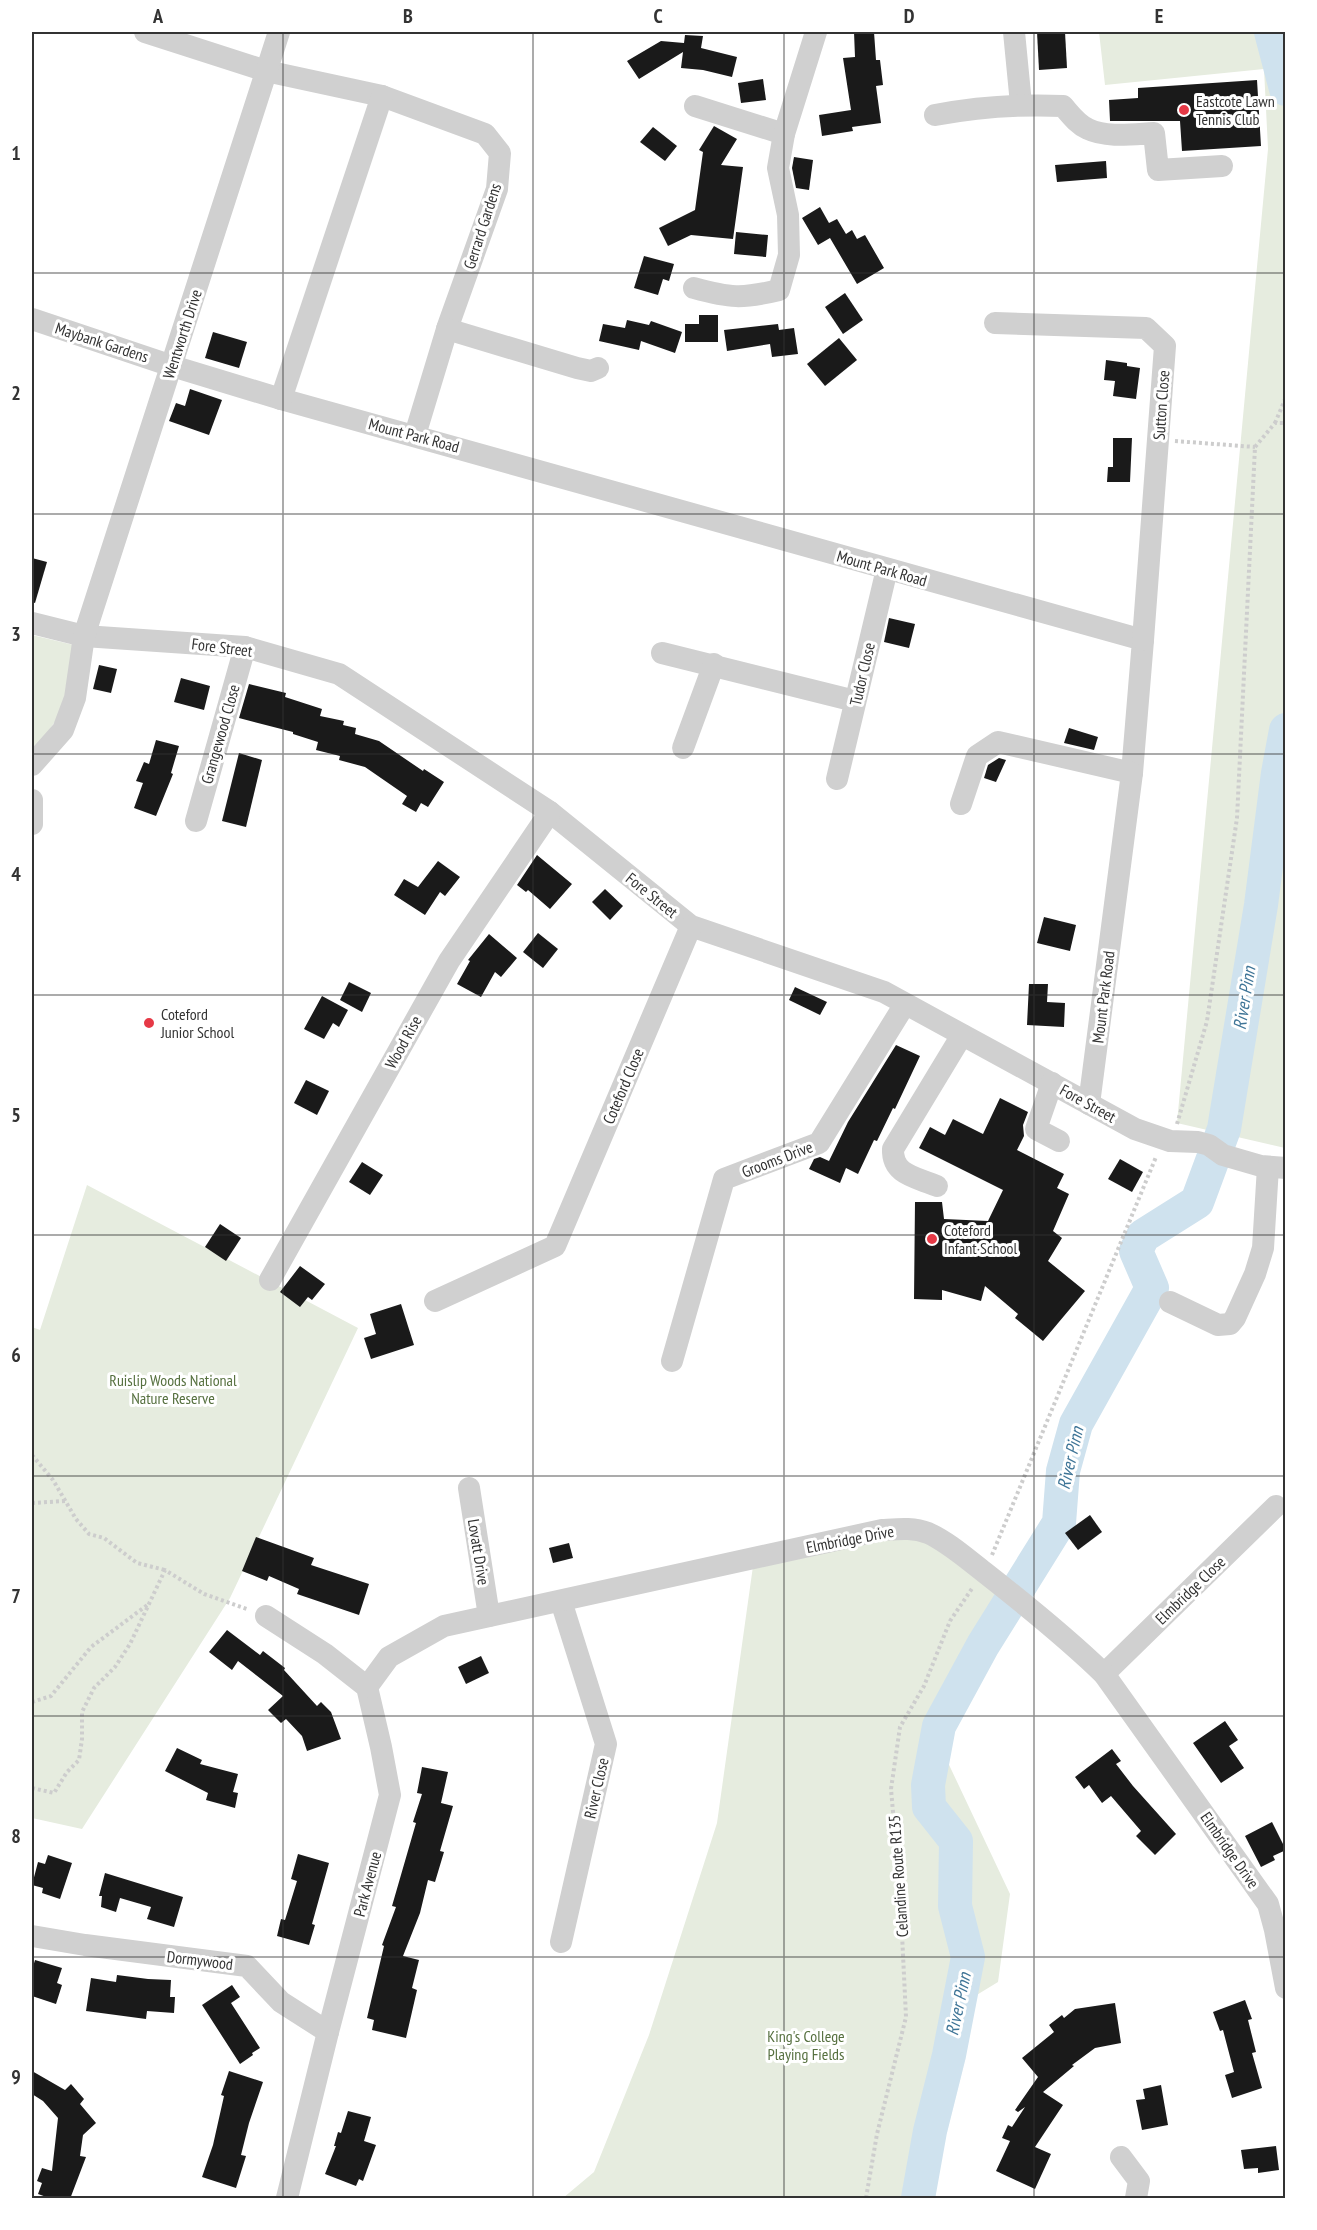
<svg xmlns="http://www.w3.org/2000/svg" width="1317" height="2230" viewBox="0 0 1317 2230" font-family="'PT Sans Narrow',sans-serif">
  <rect width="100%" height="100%" fill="#fff"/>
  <g fill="#e6ecdf">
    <path d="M1099,32H1285V1148L1177,1123L1268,149L1264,69L1105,85Z"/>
    <path d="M32,635L78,646L63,710L34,752L32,753Z"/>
    <path d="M87,1185L358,1328L230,1598L82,1829L32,1818V1327L40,1330Z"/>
    <path d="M910,1528L1006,1588L926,1716L1010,1894L998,1982L975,1996L928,2198H563L594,2172L649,2035L717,1823L754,1559Z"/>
  </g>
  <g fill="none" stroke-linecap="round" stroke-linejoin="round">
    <g stroke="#cfe2ee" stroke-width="34">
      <path d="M1271,32L1286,89"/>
      <path d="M918,2198L930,2131L949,2055L968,1957L955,1906L956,1841L929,1807L928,1785L939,1726L983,1645L1059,1523L1063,1471L1076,1424L1152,1288L1136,1251L1143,1236L1197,1202L1224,1129L1261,905L1278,773L1286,730"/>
    </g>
  </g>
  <g fill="#1a1a1a">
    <path d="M854,32H874L876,60H880L883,85L876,86L881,123L852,127L853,131L822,136L819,115L851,110L843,58L855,57Z"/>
    <path d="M1037,32H1065L1067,68L1039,70Z"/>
    <path d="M685,35L703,36L701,48L737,57L732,77L703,70L681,68L683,52L639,79L627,61L661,41L684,43Z"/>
    <path d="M763,79L766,100L741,103L738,83Z"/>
    <path d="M1257,80L1261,146L1182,151L1180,121H1110L1109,100L1138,98V88Z"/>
    <path d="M714,126L737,139L721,165L743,167L733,239L691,235L668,246L659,228L695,210L703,152L699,150Z"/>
    <path d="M653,127L677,146L665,161L640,142Z"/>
    <path d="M794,157L813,160L809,190L796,188L792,168Z"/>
    <path d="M1106,161L1107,178L1057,182L1055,165Z"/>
    <path d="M820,207L829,223L837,219L846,234L852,230L857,239L865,235L884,268L857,284L830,238L818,245L802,218Z"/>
    <path d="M736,232L768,235L766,257L734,254Z"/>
    <path d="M644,256L674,264L669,281L663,279L658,295L634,288Z"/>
    <path d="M845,293L863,320L843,334L825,307Z"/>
    <path d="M699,315H718V342H685V324H699Z"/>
    <path d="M627,320L649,325L651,321L682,332L675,353L641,341L639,350L599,341L603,324L625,328Z"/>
    <path d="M778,324L779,330L794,328L798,354L772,357L770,344L727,351L724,330Z"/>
    <path d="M213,332L247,342L239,368L205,358Z"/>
    <path d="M839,338L857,360L825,386L807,364Z"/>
    <path d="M1106,360L1127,363V366L1140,368L1136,399L1113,396L1115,381L1104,380Z"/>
    <path d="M190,389L222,400L209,435L169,421L176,403L185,406Z"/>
    <path d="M1113,438H1132L1130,482H1107L1108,467H1113Z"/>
    <path d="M32,558L47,562L35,603L32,602Z"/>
    <path d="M889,618L915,624L909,648L884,642Z"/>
    <path d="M99,665L117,669L111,693L93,689Z"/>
    <path d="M181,678L210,686L204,710L174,702Z"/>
    <path d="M249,684L286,693L285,697L322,709L320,716L344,721L343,725L356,728L355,734L379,741L423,771L424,769L444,782L428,807L421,803L416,812L402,804L407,796L365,767L339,760L340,756L316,750L318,742L293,734V732L239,718Z"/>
    <path d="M1069,728L1098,737L1094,750L1064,743Z"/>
    <path d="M156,740L179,746L171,773L173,774L156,816L134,808L143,783L136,781L144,762L149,764Z"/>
    <path d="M239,753L262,760L246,827L222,821Z"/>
    <path d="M999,758L1006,760L996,782L984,778L988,765Z"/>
    <path d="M537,855L572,884L550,909L528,890L526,892L517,885Z"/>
    <path d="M438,861L460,877L445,896L440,892L425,915L394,895L404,879L418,887Z"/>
    <path d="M605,889L623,906L610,920L592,902Z"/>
    <path d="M1044,917L1076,925L1070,951L1037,943Z"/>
    <path d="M538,933L558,949L543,968L523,952Z"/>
    <path d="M489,934L517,958L501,977L495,972L481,997L457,984L470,961L468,960Z"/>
    <path d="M349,982L371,993L362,1012L340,1000Z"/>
    <path d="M1029,984H1048L1047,1002L1065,1003L1064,1027L1027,1025Z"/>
    <path d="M795,987L827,1002L820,1015L789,1000Z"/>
    <path d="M322,996L348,1010L339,1027L333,1023L324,1039L304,1029Z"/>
    <path d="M896,1045L920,1056L895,1109L893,1108L877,1141L874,1140L858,1174L846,1168L840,1183L809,1169L814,1159L820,1157L829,1161L848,1122Z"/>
    <path d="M306,1080L329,1091L317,1115L294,1103Z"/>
    <path d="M1000,1098L1028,1112L1023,1125L1024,1136L1017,1150L1064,1174L1057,1188L1069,1194L1053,1231L1062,1238L1048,1261L1085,1291L1043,1341L1015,1318L1018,1314L985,1286L981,1301L942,1290V1300L914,1299L915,1202H942L944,1219L988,1221L1003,1190L919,1148L930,1127L945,1135L953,1119L983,1134Z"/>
    <path d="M1120,1159L1143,1172L1132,1192L1108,1179Z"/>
    <path d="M362,1162L383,1175L370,1195L349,1182Z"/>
    <path d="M220,1224L241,1238L226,1261L205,1247Z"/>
    <path d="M300,1266L325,1284L312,1300L308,1297L300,1307L280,1292Z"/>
    <path d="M401,1304L414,1345L371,1359L364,1338L376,1334L370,1314Z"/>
    <path d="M1090,1515L1102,1532L1078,1550L1065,1533Z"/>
    <path d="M256,1537L314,1558L311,1565L369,1584L359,1615L297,1594L299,1589L269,1576L267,1581L242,1571Z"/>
    <path d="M569,1543L573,1558L553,1563L549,1548Z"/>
    <path d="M227,1630L260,1655L263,1651L285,1668L284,1670L317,1706L321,1702L331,1712L341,1739L307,1751L302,1736L286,1719L281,1723L268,1710L283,1696L238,1661L232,1670L209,1652Z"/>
    <path d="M481,1656L489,1673L466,1684L458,1667Z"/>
    <path d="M1225,1721L1238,1740L1229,1746L1244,1768L1221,1783L1193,1743Z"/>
    <path d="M177,1748L202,1760L200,1764L238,1774L233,1792L238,1793L235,1808L206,1800L208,1793L165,1771Z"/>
    <path d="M1112,1749L1121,1761L1116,1764L1133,1786L1176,1834L1155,1855L1136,1836L1141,1831L1111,1796L1102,1803L1089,1785L1084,1789L1075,1777Z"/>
    <path d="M422,1767L448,1772L441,1803L453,1806L440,1851L444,1852L435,1882L428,1880L420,1913L403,1956L419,1960L412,1988L417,1990L406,2038L372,2030L374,2020L367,2018L384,1946L382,1945L396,1907L392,1906L416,1823L413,1822L422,1794L417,1793Z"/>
    <path d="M1272,1822L1286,1850L1273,1856L1275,1860L1261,1867L1245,1836Z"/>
    <path d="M298,1854L329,1863L312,1924L315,1925L309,1945L277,1936L281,1919L285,1920L297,1881L291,1879Z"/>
    <path d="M48,1855L72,1863L60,1899L42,1893L43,1888L32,1885L38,1862L45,1864Z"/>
    <path d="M105,1873L183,1897L174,1927L147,1919L151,1907L120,1898L116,1912L101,1907L102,1896H99Z"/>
    <path d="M35,1960L62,1968L57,1983L62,1985L56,2004L32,1996V1970Z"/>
    <path d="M117,1975L148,1979L171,1980L170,1997H175L174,2013L147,2011L146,2019L86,2011L91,1978L116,1982Z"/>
    <path d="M232,1985L240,1997L231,2003L260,2048L252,2053L253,2055L240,2064L202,2005Z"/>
    <path d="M1245,2000L1252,2019L1248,2020L1256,2052L1252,2053L1262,2088L1232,2098L1225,2075L1234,2072L1223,2030L1220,2031L1213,2012Z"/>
    <path d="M1115,2003L1121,2043L1095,2048L1072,2065L1074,2066L1043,2092L1063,2105L1035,2147L1051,2154L1035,2189L996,2171L1010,2141L1002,2138L1008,2125L1012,2127L1025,2107L1018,2112L1015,2110L1038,2077L1022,2058L1054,2032L1049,2025L1062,2015L1064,2018L1075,2009Z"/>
    <path d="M32,2071L65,2090L71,2084L84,2099L80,2104L96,2123L83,2135L80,2156L86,2157L70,2199H52L38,2194L42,2183L37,2181L42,2168L52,2171L58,2118L43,2101L32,2094Z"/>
    <path d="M229,2071L263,2082L249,2123L241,2155L246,2156L236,2188L202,2177L213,2145L224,2096L221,2095Z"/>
    <path d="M1161,2085L1168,2125L1142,2130L1136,2100L1145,2099L1143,2089Z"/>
    <path d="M348,2111L371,2117L364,2141L376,2145L363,2181L359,2179L356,2186L325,2174L336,2146H334L338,2132L341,2133Z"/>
    <path d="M1276,2146L1279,2170L1258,2173V2168L1244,2169L1241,2150Z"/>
  </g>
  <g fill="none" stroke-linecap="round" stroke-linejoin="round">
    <g stroke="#cdcdcd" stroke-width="4" stroke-dasharray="3 3" stroke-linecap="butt">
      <path d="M1275,423L1286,397"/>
      <path d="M1175,441L1255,447"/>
      <path d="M1177,1124L1207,1021L1237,818L1255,447L1275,423H1286"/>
      <path d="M32,1455L53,1480L76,1519L89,1534L104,1538L137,1563L165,1570"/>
      <path d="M32,1503L65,1501"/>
      <path d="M992,1555L1156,1157"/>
      <path d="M32,1702L51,1696L91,1647L150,1603"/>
      <path d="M32,1788L54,1793L67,1772L79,1760L82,1739V1712L94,1688L115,1667L130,1644L165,1570L204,1594L247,1609"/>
      <path d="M866,2198L877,2134L906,2017L900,1892L891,1789L900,1727L924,1686L950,1621L973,1587"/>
    </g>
    <g stroke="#d0d0d0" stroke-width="22">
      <path d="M145,32L266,71L382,96L485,134L500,153L497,189L448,326L415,435"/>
      <path d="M1014,32L1021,104"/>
      <path d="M695,106L784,134"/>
      <path d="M935,115C978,107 1020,104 1063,106C1070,114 1077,124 1088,129C1106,138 1134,134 1154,133L1158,170L1222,166"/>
      <path d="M694,288C730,298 742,299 779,290L789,255L788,215L778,168L784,134L816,32"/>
      <path d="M32,319L172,366L281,399L1143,640L1132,773L1089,1104"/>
      <path d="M995,323L1146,328L1165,346L1143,640"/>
      <path d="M447,329L577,368L591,371L598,368"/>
      <path d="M281,399L382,96"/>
      <path d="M32,623L84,636L245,647L339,674L550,812L691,926L884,992L1135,1129L1170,1141L1198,1142L1209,1145L1223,1155L1261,1166L1286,1168"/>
      <path d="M662,653L855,701"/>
      <path d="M683,748L714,664"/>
      <path d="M32,765L63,730L75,698L84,636L279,32"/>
      <path d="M837,779L887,569"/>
      <path d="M32,800V824"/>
      <path d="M961,804L977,756L998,742L1132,773"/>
      <path d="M196,821L245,647"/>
      <path d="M1052,1083L1036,1129L1059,1141"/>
      <path d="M937,1186C916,1177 892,1175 893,1149L962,1035"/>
      <path d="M270,1280L449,961L550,812"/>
      <path d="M435,1301L555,1246L691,926"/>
      <path d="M1170,1302L1218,1325L1230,1324L1235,1318L1255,1274L1263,1248L1268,1167"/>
      <path d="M672,1361L724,1179L819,1143L905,1004"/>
      <path d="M469,1488L489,1616"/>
      <path d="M561,1601L606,1744L561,1942"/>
      <path d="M266,1616L325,1654L367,1687L381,1747L390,1795L328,2032L287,2198"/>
      <path d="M1104,1674L1276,1506"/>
      <path d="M367,1687L389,1657L444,1626L882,1530C898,1529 913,1527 928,1533C948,1542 967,1559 984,1572C1026,1605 1066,1637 1104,1674L1268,1904L1275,1930L1286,1988"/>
      <path d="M32,1936L85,1945L247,1966L281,2002L328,2032"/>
      <path d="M1121,2157L1139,2181L1136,2198"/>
    </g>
  </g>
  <path fill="none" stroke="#333" stroke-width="1.5" stroke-opacity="0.55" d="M283,32V2198M533,32V2198M784,32V2198M1034,32V2198M32,273H1286M32,514H1286M32,754H1286M32,995H1286M32,1235H1286M32,1476H1286M32,1716H1286M32,1957H1286"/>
  <g fill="#e63946" stroke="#fff" stroke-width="2">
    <circle cx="1184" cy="110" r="6"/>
    <circle cx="149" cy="1023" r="6"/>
    <circle cx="932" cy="1239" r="6"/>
  </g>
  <g text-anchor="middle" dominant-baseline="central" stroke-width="6" stroke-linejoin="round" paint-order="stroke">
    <g font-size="16" fill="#333" stroke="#fff" text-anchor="start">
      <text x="1196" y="101">Eastcote Lawn<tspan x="1196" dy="18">Tennis Club</tspan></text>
      <text x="161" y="1014">Coteford<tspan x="161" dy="18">Junior School</tspan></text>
      <text x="944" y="1230">Coteford<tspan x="944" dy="18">Infant School</tspan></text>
    </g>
    <g font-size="16" fill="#333" stroke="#fff">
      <text transform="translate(482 226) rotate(-72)">Gerrard Gardens</text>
      <text transform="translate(182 334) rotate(-72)">Wentworth Drive</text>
      <text transform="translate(102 342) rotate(18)">Maybank Gardens</text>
      <text transform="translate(1161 405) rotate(-86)">Sutton Close</text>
      <text transform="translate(414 435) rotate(15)">Mount Park Road</text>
      <text transform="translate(882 568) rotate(16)">Mount Park Road</text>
      <text transform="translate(222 647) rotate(7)">Fore Street</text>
      <text transform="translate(862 674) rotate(-77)">Tudor Close</text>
      <text transform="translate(220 734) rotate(-74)">Grangewood Close</text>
      <text transform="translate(652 895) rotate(39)">Fore Street</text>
      <text transform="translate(1103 997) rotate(-83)">Mount Park Road</text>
      <text transform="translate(403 1042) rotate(-61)">Wood Rise</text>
      <text transform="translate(623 1086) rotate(-67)">Coteford Close</text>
      <text transform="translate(1088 1103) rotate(29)">Fore Street</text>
      <text transform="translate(777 1159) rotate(-21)">Grooms Drive</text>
      <text transform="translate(850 1539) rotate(-11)">Elmbridge Drive</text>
      <text transform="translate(479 1552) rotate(81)">Lovatt Drive</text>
      <text transform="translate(1190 1590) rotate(-44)">Elmbridge Close</text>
      <text transform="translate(596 1788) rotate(-77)">River Close</text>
      <text transform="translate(1230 1850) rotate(55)">Elmbridge Drive</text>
      <text transform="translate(898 1876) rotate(-94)">Celandine Route R135</text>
      <text transform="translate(367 1884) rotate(-75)">Park Avenue</text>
      <text transform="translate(200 1960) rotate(7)">Dormywood</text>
    </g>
    <g font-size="16" fill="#56703f" stroke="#fff">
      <text x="173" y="1380">Ruislip Woods National<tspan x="173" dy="18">Nature Reserve</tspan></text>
      <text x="806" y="2036">King's College<tspan x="806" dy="18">Playing Fields</tspan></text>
    </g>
    <g font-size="18" font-style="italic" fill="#3f7597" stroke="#fff">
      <text transform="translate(1244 998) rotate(-81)">River Pinn</text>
      <text transform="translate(1070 1458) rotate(-77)">River Pinn</text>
      <text transform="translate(958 2004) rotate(-78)">River Pinn</text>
    </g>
  </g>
  <rect width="1317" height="2230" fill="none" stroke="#ffffff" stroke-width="66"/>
  <rect x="33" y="33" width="1251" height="2164" fill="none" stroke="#333" stroke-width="2"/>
  <g font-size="20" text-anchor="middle" font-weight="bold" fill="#333">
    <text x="158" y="23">A</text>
    <text x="408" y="23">B</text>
    <text x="658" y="23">C</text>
    <text x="909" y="23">D</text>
    <text x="1159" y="23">E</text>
    <text x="16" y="160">1</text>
    <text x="16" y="400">2</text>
    <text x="16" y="641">3</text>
    <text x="16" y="881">4</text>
    <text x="16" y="1122">5</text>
    <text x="16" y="1362">6</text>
    <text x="16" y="1603">7</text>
    <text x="16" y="1843">8</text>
    <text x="16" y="2084">9</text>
  </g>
</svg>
